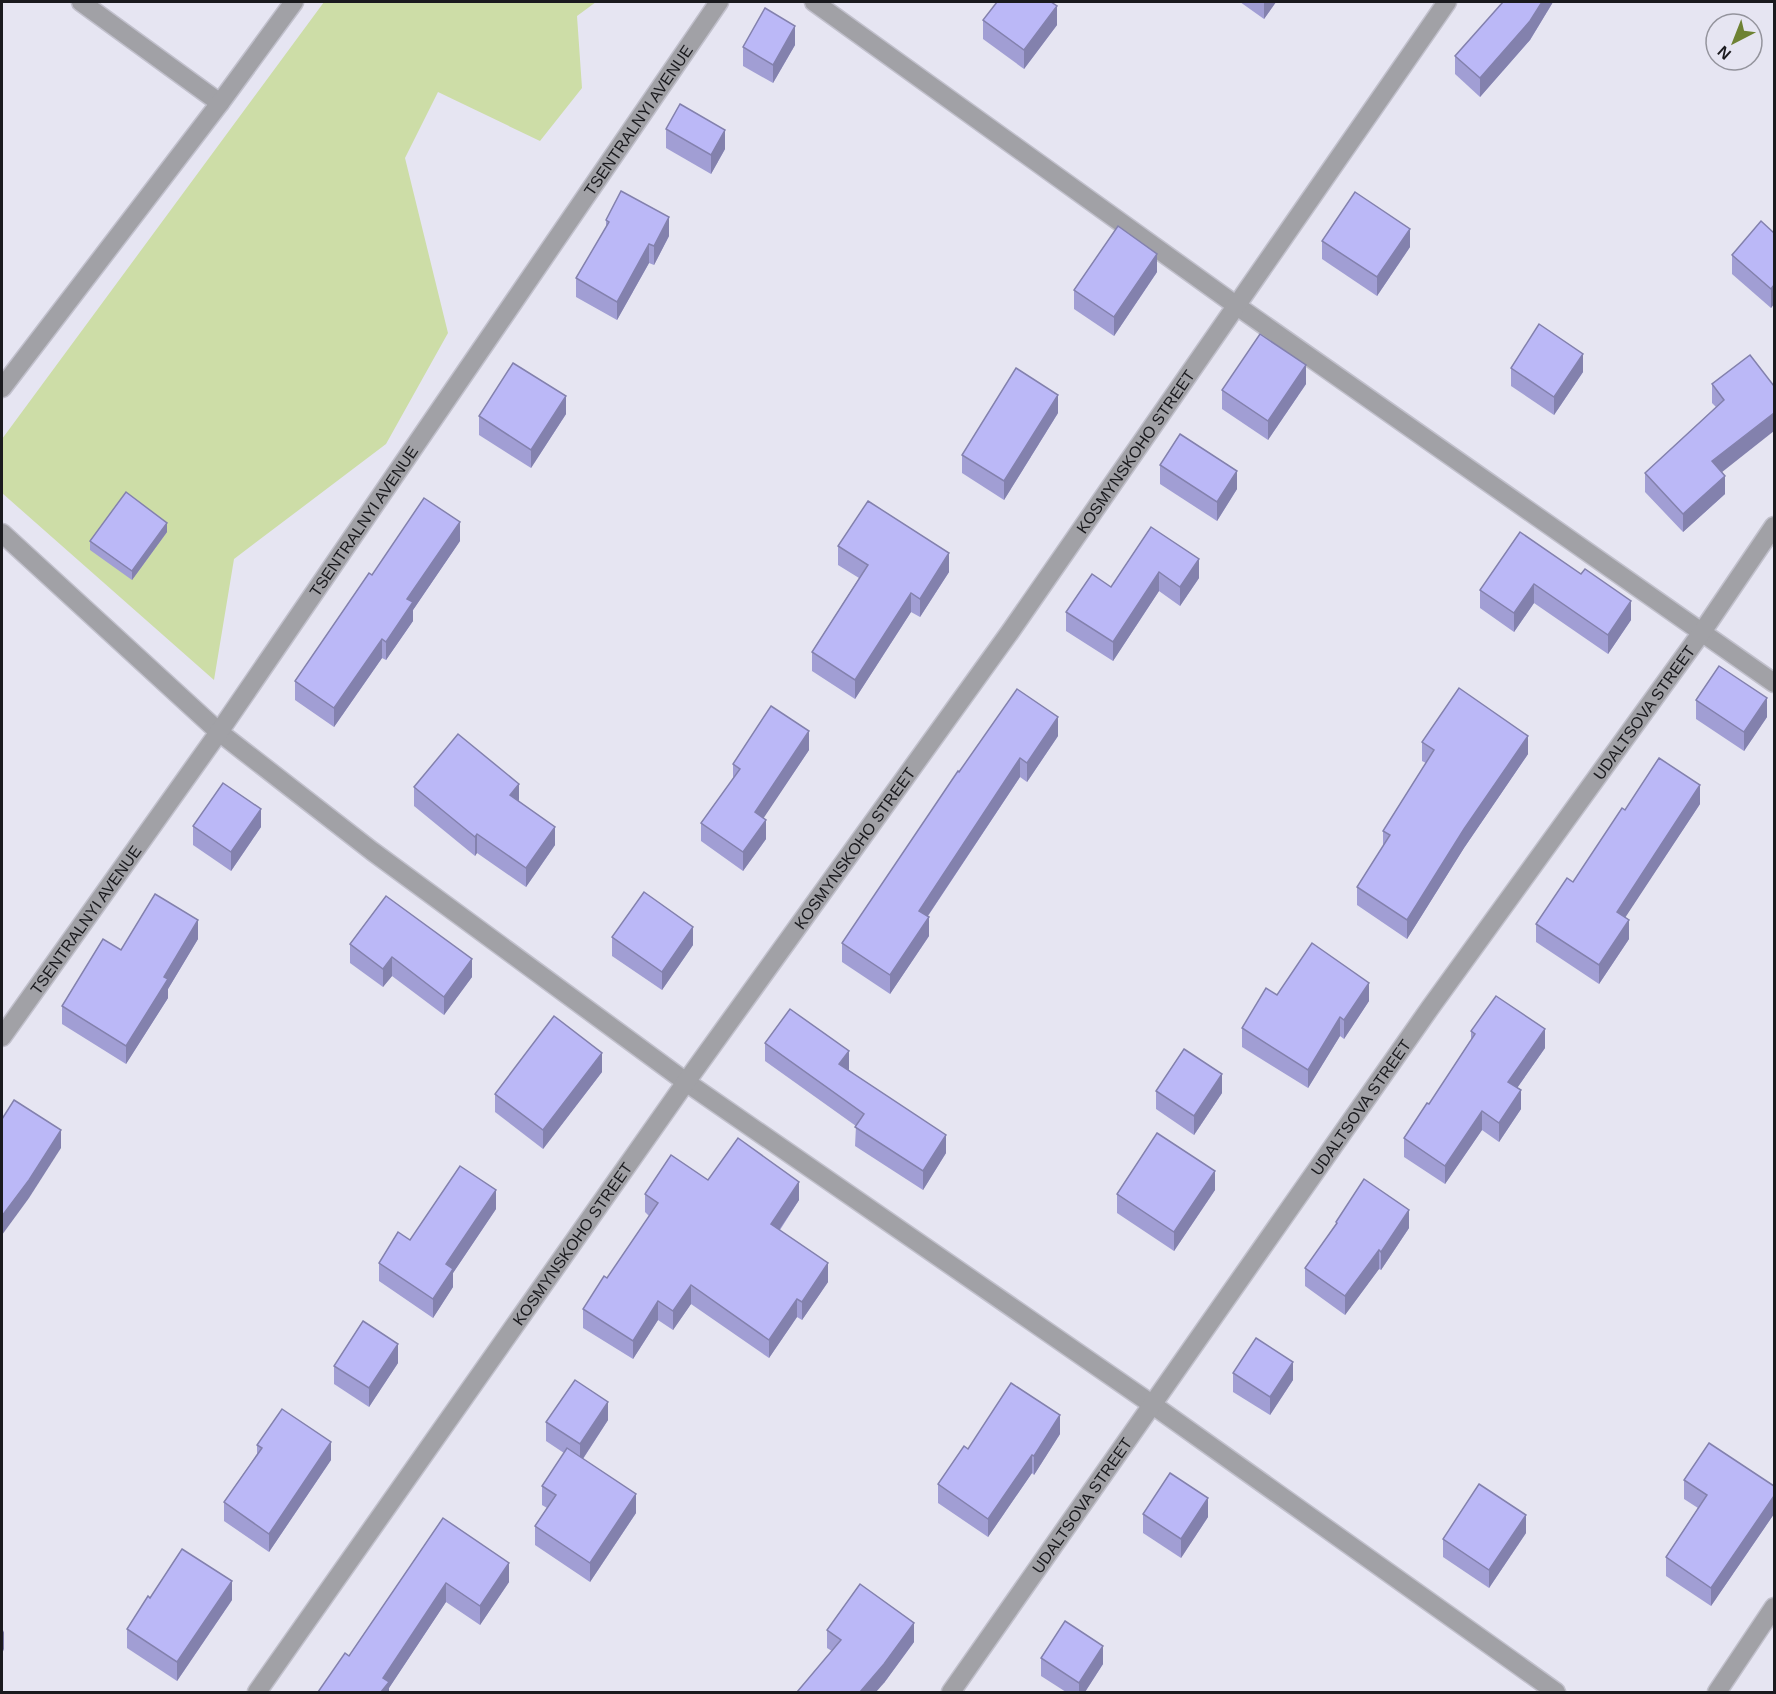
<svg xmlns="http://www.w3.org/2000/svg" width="1776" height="1694" viewBox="0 0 1776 1694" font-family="Arial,sans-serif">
  <rect width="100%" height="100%" fill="#e6e5f2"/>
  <path fill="#cddda7" d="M324,2H596L577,16L582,88L540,141L438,92L405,158L448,333L386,444L234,559L214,680L2,493V439Z"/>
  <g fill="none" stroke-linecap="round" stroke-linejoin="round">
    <g stroke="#c1c0cc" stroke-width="21">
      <path id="lane" d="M81,2L220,103"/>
    </g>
    <g stroke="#c1c0cc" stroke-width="21">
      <g id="street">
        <path d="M814,2L1237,306L1774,683"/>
        <path d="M2,388L220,103L294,2"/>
        <path d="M2,533L219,732L372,851L686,1082L1153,1405L1556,1692"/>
        <path id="s1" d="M2,1037L219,732L719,2"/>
        <path id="s2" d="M257,1692L686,1082L1010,632L1447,2"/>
        <path id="s3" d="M951,1692L1430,1008L1702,632L1774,526"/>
        <path d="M1717,1692L1774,1607"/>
      </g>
    </g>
    <use href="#lane" stroke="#a1a1a6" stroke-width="18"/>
    <use href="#street" stroke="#a1a1a6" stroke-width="18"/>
  </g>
  <g fill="#a19ed4">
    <path d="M1240,2H1276L1264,19Z"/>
    <path d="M1503,2H1553L1530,40L1480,97L1455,74V56Z"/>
    <path d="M983,20L1057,25L1024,69L983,39Z"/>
    <path d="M795,45L773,83L743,66V47Z"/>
    <path d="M666,129L725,149L711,174L666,148Z"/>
    <path d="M606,220L669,236L654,265L649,263L617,320L576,297V278L606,228Z"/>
    <path d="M1774,233V304L1771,308L1732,274V255Z"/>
    <path d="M1322,241L1410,247L1377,296L1322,259Z"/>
    <path d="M1157,272L1114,336L1074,309V290Z"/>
    <path d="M1750,355L1722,472L1725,494L1683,532L1645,492V473L1716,407L1712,403V384Z"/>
    <path d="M1511,368L1583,372L1554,415L1511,386Z"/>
    <path d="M1306,384L1268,440L1222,409V390Z"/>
    <path d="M1058,413L1004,500L962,473V455Z"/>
    <path d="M566,414L531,468L479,435V416Z"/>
    <path d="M1160,465L1237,489L1217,521L1160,484Z"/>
    <path d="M1151,527L1199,578L1180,606L1159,591L1113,661L1066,631V612L1111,587Z"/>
    <path d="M167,532L132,580L90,550V541Z"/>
    <path d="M460,541L413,610V621L386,660L382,658L334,727L295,700V681L372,575Z"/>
    <path d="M838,546L949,572L920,617L911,612L855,699L812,671V652L859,578L838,565Z"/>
    <path d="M1581,574L1631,620L1608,654L1534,603L1514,632L1480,608V590Z"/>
    <path d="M1696,700L1767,717L1744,751L1696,719Z"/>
    <path d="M1058,736L1027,782L1020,777L928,916L929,936L890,994L842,962V943L959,772Z"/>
    <path d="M1422,742L1528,754L1464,848L1407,939L1357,905V887L1383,846V831L1426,763L1422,761Z"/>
    <path d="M809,750L763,818L766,839L743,871L701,841V823L733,779V764Z"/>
    <path d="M414,787L519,801L555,845L526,887L477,853L475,856L414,806Z"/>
    <path d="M1700,804L1625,917L1629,939L1599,984L1536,942V924L1573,882L1625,810Z"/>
    <path d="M193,826L261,827L231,871L193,845Z"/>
    <path d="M612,937L693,945L662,990L612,956Z"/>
    <path d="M198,939L168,989V998L126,1064L62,1024V1006L121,950Z"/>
    <path d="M350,944L472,977L444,1015L392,976L383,987L350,963Z"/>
    <path d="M1277,995L1369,1001L1344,1039L1340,1036L1308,1088L1242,1047V1028Z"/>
    <path d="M1471,1031L1545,1048L1517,1088L1521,1109L1499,1142L1482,1130L1445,1184L1404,1157V1138L1429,1104L1471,1040Z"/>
    <path d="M765,1043L849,1070L946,1153L923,1190L855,1146L856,1126L765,1061Z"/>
    <path d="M602,1072L543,1149L495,1112V1094Z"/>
    <path d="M1156,1091L1222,1093L1194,1135L1156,1109Z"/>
    <path d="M708,1180L799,1200L780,1230L828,1282L802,1320L797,1317L769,1358L691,1304L673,1330L658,1320L633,1359L583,1328V1309L607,1278L649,1216L645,1212V1194Z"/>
    <path d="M1215,1190L1174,1251L1117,1213V1194Z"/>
    <path d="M496,1209L453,1273V1287L433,1318L379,1281V1263L410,1240Z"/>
    <path d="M1336,1222L1409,1228L1381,1270L1379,1269L1345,1315L1305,1286V1268L1336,1225Z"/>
    <path d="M398,1363L369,1407L334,1384V1366Z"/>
    <path d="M1233,1373L1293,1380L1270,1415L1233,1392Z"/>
    <path d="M608,1420L583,1459L636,1513L590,1582L535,1545V1526L547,1508L542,1505V1486L564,1453L546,1441V1422Z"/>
    <path d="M1060,1434L1034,1475L1032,1473L988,1537L938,1503V1484L968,1449Z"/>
    <path d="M257,1445L331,1460L269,1552L224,1521V1502L257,1454Z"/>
    <path d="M1684,1480L1774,1486V1514L1711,1606L1666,1576V1557L1698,1508L1684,1499Z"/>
    <path d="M1143,1514L1208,1517L1181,1558L1143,1533Z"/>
    <path d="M443,1518L509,1582L480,1625L446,1602L389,1688V1692L349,1656Z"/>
    <path d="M1526,1533L1489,1588L1443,1557V1539Z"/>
    <path d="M232,1600L177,1681L127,1648V1629Z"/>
    <path d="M827,1630L914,1642L884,1683L827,1648Z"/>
    <path d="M1041,1658L1103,1664L1085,1692H1066L1041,1676Z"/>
  </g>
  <g fill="#8381ad">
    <path d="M1264,2H1276L1264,19Z"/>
    <path d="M1542,2H1553L1530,40L1480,97V78Z"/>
    <path d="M1057,6V25L1024,69V50Z"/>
    <path d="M795,26V45L773,83V65Z"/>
    <path d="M725,130V149L711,174V155Z"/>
    <path d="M669,217V236L654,265V246Z"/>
    <path d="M1410,229V247L1377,296V277Z"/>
    <path d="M649,244V263L617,320V302Z"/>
    <path d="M1157,254V272L1114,336V317Z"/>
    <path d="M1774,285V304L1771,308V289Z"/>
    <path d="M1583,354V372L1554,415V397Z"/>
    <path d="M1306,365V384L1268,440V421Z"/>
    <path d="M1058,395V413L1004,500V481Z"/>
    <path d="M566,396V414L531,468V450Z"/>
    <path d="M1774,413V431L1712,480V461Z"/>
    <path d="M1237,471V489L1217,521V502Z"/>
    <path d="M1725,476V494L1683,532V514Z"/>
    <path d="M460,522V541L413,610V621L386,660V642L407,599Z"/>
    <path d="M167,523V532L132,580V571Z"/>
    <path d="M949,553V572L920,617V599Z"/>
    <path d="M1199,559V578L1180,606V587Z"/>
    <path d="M1159,572V591L1113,661V642Z"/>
    <path d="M1534,584V603L1514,632V613Z"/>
    <path d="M911,593V612L855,699V680Z"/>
    <path d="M1631,601V620L1608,654V635Z"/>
    <path d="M382,639V658L334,727V708Z"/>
    <path d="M1767,698V717L1744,751V732Z"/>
    <path d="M1058,717V736L1027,782V763Z"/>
    <path d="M809,731V750L755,831V812Z"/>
    <path d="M1528,736V754L1464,848L1407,939V920L1464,829Z"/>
    <path d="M1020,758V777L919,929V911Z"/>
    <path d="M519,784V803L510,795Z"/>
    <path d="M1700,785V804L1617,930V912Z"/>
    <path d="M261,809V827L231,871V852Z"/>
    <path d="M766,820V839L743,871V852Z"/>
    <path d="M555,827V845L526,887V868Z"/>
    <path d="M477,834V853L475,856V837Z"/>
    <path d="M929,917V936L890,994V975Z"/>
    <path d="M198,920V939L168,989V998L126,1064V1046L164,977Z"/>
    <path d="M1629,920V939L1599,984V965Z"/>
    <path d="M693,927V945L662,990V972Z"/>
    <path d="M392,957V976L383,987V969Z"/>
    <path d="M472,959V977L444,1015V997Z"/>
    <path d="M1369,983V1001L1344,1039V1020Z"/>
    <path d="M1340,1017V1036L1308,1088V1070Z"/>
    <path d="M1545,1029V1048L1508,1101V1082Z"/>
    <path d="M849,1051V1070L839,1083V1064Z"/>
    <path d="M602,1053V1072L543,1149V1130Z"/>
    <path d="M1222,1074V1093L1194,1135V1116Z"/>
    <path d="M1521,1090V1109L1499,1142V1123Z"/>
    <path d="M1482,1111V1130L1445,1184V1166Z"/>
    <path d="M61,1130V1148L29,1198L2,1235V1216Z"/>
    <path d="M946,1135V1153L923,1190V1171Z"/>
    <path d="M1215,1171V1190L1174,1251V1232Z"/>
    <path d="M799,1182V1200L771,1242V1224Z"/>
    <path d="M496,1190V1209L453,1273V1287L433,1318V1299L446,1264Z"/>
    <path d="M1409,1210V1228L1381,1270V1252Z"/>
    <path d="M1379,1250V1269L1345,1315V1296Z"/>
    <path d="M828,1263V1282L802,1320V1302Z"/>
    <path d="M691,1285V1304L673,1330V1311Z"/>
    <path d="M797,1299V1317L769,1358V1340Z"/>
    <path d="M658,1301V1320L633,1359V1341Z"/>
    <path d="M398,1344V1363L369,1407V1388Z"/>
    <path d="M1293,1362V1380L1270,1415V1397Z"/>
    <path d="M608,1402V1420L580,1463V1444Z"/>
    <path d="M1060,1415V1434L1034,1475V1456Z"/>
    <path d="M331,1442V1460L269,1552V1534Z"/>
    <path d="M1032,1455V1473L988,1537V1519Z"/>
    <path d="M636,1494V1513L590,1582V1563Z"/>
    <path d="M1774,1496V1514L1711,1606V1588Z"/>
    <path d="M1208,1498V1517L1181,1558V1539Z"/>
    <path d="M1526,1515V1533L1489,1588V1570Z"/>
    <path d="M509,1563V1582L480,1625V1606Z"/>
    <path d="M232,1581V1600L177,1681V1662Z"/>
    <path d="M446,1583V1602L389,1688V1692H381L383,1678Z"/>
    <path d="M914,1623V1642L884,1683L876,1692H860Z"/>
    <path d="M4,1630V1649L2,1654V1635Z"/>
    <path d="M1103,1646V1664L1085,1692H1079V1683Z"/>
  </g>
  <g fill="#bbb8f7" stroke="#8381ad" stroke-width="1.5">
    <path d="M997,2H1051L1057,6L1024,50L983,20Z"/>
    <path d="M1503,2H1542L1530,21L1480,78L1455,56Z"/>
    <path d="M765,8L795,26L773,65L743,47Z"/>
    <path d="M680,104L725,130L711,155L666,129Z"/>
    <path d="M621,191L669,217L654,246L649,244L617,302L576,278L609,222L606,220Z"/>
    <path d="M1355,192L1410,229L1377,277L1322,241Z"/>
    <path d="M1761,221L1774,233V285L1771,289L1732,255Z"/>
    <path d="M1118,226L1157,254L1114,317L1074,290Z"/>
    <path d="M1539,324L1583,354L1554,397L1511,368Z"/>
    <path d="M1260,334L1306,365L1268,421L1222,390Z"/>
    <path d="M1750,355L1774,386V413L1712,461L1725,476L1683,514L1645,473L1724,400L1712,384Z"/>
    <path d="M513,363L566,396L531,450L479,416Z"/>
    <path d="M1016,368L1058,395L1004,481L962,455Z"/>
    <path d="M1180,434L1237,471L1217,502L1160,465Z"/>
    <path d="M126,492L167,523L132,571L90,541Z"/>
    <path d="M424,498L460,522L407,599L413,602L386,642L382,639L334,708L295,681L369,573L372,575Z"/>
    <path d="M868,501L949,553L920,599L911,593L855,680L812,652L868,565L838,546Z"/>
    <path d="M1151,527L1199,559L1180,587L1159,572L1113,642L1066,612L1092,574L1111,587Z"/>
    <path d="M1520,532L1581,574L1585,569L1631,601L1608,635L1534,584L1514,613L1480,590Z"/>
    <path d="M1719,666L1767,698L1744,732L1696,700Z"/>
    <path d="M1459,688L1528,736L1464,829L1407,920L1357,887L1390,835L1383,831L1434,750L1422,742Z"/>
    <path d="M1017,689L1058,717L1027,763L1020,758L919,911L929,917L890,975L842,943L958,771L959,772Z"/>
    <path d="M771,706L809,731L755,812L766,820L743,852L701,823L740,769L733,764Z"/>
    <path d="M458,734L519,784L510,795L555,827L526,868L477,834L475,837L414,787Z"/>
    <path d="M1659,758L1700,785L1617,912L1629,920L1599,965L1536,924L1567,878L1573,882L1622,808L1625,810Z"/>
    <path d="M223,783L261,809L231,852L193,826Z"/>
    <path d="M644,892L693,927L662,972L612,937Z"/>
    <path d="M155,894L198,920L164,977L168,979L126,1046L62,1006L103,939L121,950Z"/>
    <path d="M386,896L472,959L444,997L392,957L383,969L350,944Z"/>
    <path d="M1312,943L1369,983L1344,1020L1340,1017L1308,1070L1242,1028L1266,988L1277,995Z"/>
    <path d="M1496,996L1545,1029L1508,1082L1521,1090L1499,1123L1482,1111L1445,1166L1404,1138L1427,1103L1429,1104L1475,1034L1471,1031Z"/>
    <path d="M790,1009L849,1051L839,1064L946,1135L923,1171L855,1127L864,1114L765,1043Z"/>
    <path d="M554,1016L602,1053L543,1130L495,1094Z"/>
    <path d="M1184,1049L1222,1074L1194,1116L1156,1091Z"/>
    <path d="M14,1100L61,1130L29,1180L2,1216V1119Z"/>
    <path d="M1157,1133L1215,1171L1174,1232L1117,1194Z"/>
    <path d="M738,1138L799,1182L771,1224L828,1263L802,1302L797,1299L769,1340L691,1285L673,1311L658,1301L633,1341L583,1309L604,1276L607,1278L658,1203L645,1194L671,1155L708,1180Z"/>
    <path d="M460,1166L496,1190L446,1264L453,1269L433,1299L379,1263L398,1232L410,1240Z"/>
    <path d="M1364,1179L1409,1210L1381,1252L1379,1250L1345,1296L1305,1268L1337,1223L1336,1222Z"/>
    <path d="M363,1321L398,1344L369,1388L334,1366Z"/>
    <path d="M1256,1338L1293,1362L1270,1397L1233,1373Z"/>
    <path d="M575,1380L608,1402L580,1444L546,1422Z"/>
    <path d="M1011,1383L1060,1415L1034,1456L1032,1455L988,1519L938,1484L964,1446L968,1449Z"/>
    <path d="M282,1409L331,1442L269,1534L224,1502L262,1448L257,1445Z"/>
    <path d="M1709,1443L1774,1486V1496L1711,1588L1666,1557L1707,1495L1684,1480Z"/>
    <path d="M567,1448L636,1494L590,1563L535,1526L556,1495L542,1486Z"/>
    <path d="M1170,1473L1208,1498L1181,1539L1143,1514Z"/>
    <path d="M1479,1484L1526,1515L1489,1570L1443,1539Z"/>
    <path d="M443,1518L509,1563L480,1606L446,1583L383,1678L389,1682L381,1692H318L345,1653L349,1656Z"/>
    <path d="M182,1549L232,1581L177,1662L127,1629L148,1596L150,1598Z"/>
    <path d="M860,1584L914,1623L884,1664L860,1692H797L841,1640L827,1630Z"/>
    <path d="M1065,1621L1103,1646L1079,1683L1041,1658Z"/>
  </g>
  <g text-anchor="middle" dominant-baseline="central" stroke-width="5" stroke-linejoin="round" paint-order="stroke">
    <g font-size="16" fill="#1a1a1e" stroke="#e6e5f2">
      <text stroke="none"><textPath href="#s1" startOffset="1116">TSENTRALNYI AVENUE</textPath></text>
      <text stroke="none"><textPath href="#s2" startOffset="1520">KOSMYNSKOHO STREET</textPath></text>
      <text stroke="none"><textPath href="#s1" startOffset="630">TSENTRALNYI AVENUE</textPath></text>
      <text stroke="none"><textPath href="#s3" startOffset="1200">UDALTSOVA STREET</textPath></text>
      <text stroke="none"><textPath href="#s2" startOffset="1034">KOSMYNSKOHO STREET</textPath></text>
      <text stroke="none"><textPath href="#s1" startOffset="144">TSENTRALNYI AVENUE</textPath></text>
      <text stroke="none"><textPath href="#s3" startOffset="714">UDALTSOVA STREET</textPath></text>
      <text stroke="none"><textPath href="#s2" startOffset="548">KOSMYNSKOHO STREET</textPath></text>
      <text stroke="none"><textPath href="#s3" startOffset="228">UDALTSOVA STREET</textPath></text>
    </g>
  </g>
  <rect width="1776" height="1694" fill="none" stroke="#1a1a1e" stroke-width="6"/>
  <g transform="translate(1734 42) rotate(222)"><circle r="28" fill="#e6e5f2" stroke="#94949d" stroke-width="1.5"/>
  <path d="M0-4.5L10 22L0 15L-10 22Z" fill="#6e8233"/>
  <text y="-9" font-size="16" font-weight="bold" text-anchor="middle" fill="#1a1a1e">N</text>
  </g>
</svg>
